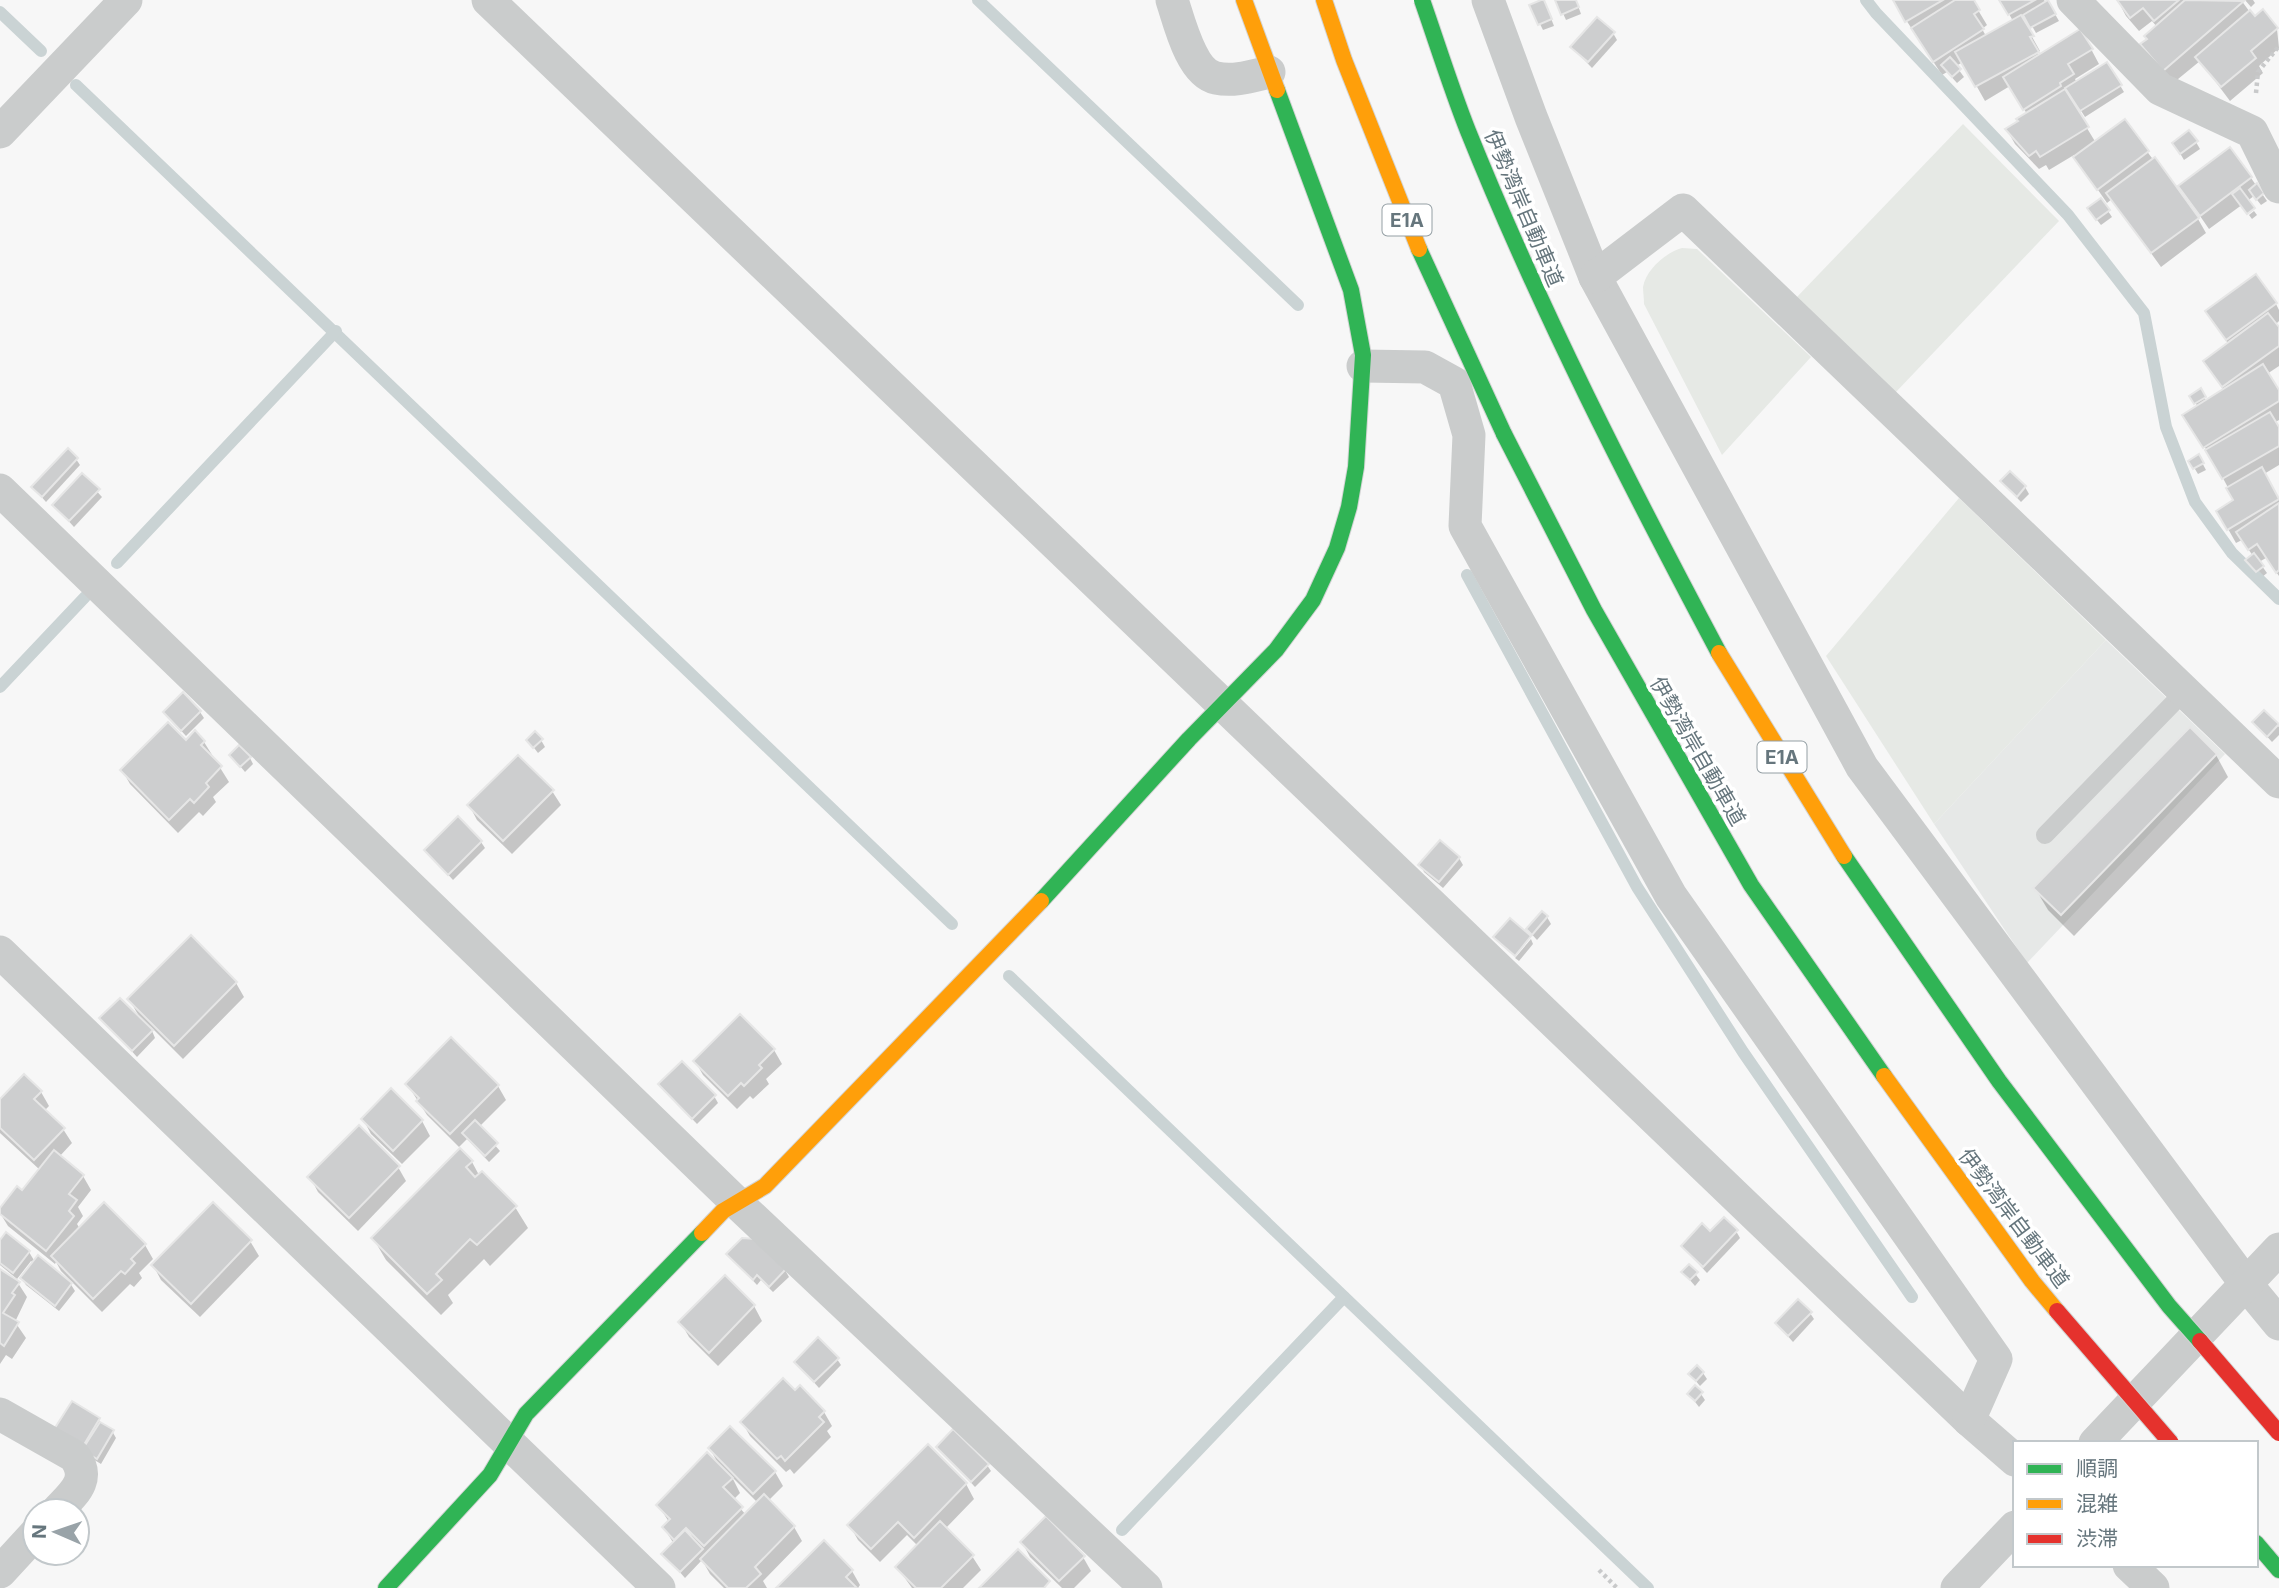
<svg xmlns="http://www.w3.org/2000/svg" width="2279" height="1588" viewBox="0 0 2279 1588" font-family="Inter,'Noto Sans JP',sans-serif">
  <rect width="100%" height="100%" fill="#f7f7f7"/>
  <path fill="#e6e8e7" d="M2106,640L2225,754L2027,963L1934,824Z"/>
  <g fill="#e6e9e5">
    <path d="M1963,124L2059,221L1895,393L1796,298Z"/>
    <path d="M1682,248L1697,249L1811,357L1722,455L1644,304C1644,298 1643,292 1643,287C1646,269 1667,252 1682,248Z"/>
    <path d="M1959,498L2106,640L1934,824L1826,656Z"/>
  </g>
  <g fill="#0003" fill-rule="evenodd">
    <path d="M1557,0H1576L1581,14L1566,20Z"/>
    <path d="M1893,0H1972L1987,25L1982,29L1986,36L2013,21L2001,0H2044L2046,3L2048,2L2059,21L2036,33L2025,14L2021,17L2040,51L2037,52L2039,56L2091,49L2099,64L2075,79L2077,83L2107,64L2124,92L2085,117L2071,95L2068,97L2096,143L2124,121L2198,219L2206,233L2161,267L2112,199L2107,203L2074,155L2049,170L2046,165L2039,169L2015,144L2007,130L2027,114L2010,86L1985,101L1963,62L1956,66L1964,77L1957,83L1947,72L1942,75Z"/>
    <path d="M2119,0H2241L2255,19L2263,12L2277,29L2279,48L2259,66L2263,73L2230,101L2200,61L2172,84L2151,59L2148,40L2157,27L2152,21L2139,31L2126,16L2118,1Z"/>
    <path d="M2245,0H2253L2255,3L2251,7Z"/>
    <path d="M1547,8L1554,26L1543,30L1540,24Z"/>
    <path d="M1613,33L1617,40L1592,68L1572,47Z"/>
    <path d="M2196,142L2200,149L2184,160L2178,150Z"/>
    <path d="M2251,178L2267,201L2261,205L2254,196L2209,229L2189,200Z"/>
    <path d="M2108,211L2112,217L2101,225L2093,215Z"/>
    <path d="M2254,211L2257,215L2252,219L2249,215Z"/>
    <path d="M2276,304L2279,310V321L2275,325L2279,330V366L2267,374L2279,393V420L2274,423L2279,431V465L2264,474L2279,500V576L2266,558L2259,562L2267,573L2261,578L2251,567L2253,556L2242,540L2236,543L2218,511L2235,501L2214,461L2193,430L2198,407L2191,396L2200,390L2207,402L2224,391L2205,362L2229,345L2207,312Z"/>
    <path d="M2199,457L2206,470L2198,474L2190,461Z"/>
    <path d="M76,459L80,465L46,502L33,487Z"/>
    <path d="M82,475L102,497L74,527L54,505Z"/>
    <path d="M2002,482L2025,487L2029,494L2021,502Z"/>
    <path d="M200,712L204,718L186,736L165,713Z"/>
    <path d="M2264,712L2279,727V735L2272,742L2254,722Z"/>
    <path d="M2190,730L2216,755L2228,777L2074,936L2048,910L2035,888Z"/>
    <path d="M528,740H541L545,747L538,753Z"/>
    <path d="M204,742L229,782L213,797L216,802L203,816L199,812L178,833L130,784L122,770L186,743Z"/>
    <path d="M231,755L250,758L253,764L245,772Z"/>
    <path d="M552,791L561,805L512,854L477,820L469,805Z"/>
    <path d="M481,842L485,848L453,880L426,850Z"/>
    <path d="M1440,842L1459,858L1463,865L1443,888L1424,872L1421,865Z"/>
    <path d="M1547,917L1551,924L1537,940L1528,930Z"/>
    <path d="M1531,939L1533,944L1519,961L1515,958Z"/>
    <path d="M236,983L244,997L183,1059L150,1026L155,1038L137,1057L102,1018H140L129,999Z"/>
    <path d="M774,1050L782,1064L766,1079L769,1084L753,1099L750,1096L737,1109L703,1075L695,1061Z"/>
    <path d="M407,1084L498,1086L506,1100L479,1127L500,1151L489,1162L467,1139L459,1147L427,1115Z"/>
    <path d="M660,1085L714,1096L718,1103L697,1124Z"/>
    <path d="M391,1091L422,1121L430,1136L402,1164L371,1134L363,1119Z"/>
    <path d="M41,1092L49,1106L44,1111L63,1129L72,1143L59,1157L83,1176L91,1190L78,1207L83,1216L77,1224L80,1229L145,1245L153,1259L139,1273L142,1278L134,1287L130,1284L102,1312L61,1271L56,1262L55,1264L8,1226L0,1213L22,1192L40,1170L0,1133V1102Z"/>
    <path d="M472,1162L479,1175L515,1207L528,1228L490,1266L484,1259L448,1295L453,1303L441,1315L386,1260L373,1238Z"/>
    <path d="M398,1167L406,1181L358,1231L318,1192L310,1177Z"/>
    <path d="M1736,1231L1740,1238L1707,1273L1683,1247L1710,1234Z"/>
    <path d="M6,1235L29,1252L35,1262L70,1283L75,1291L59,1311L26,1285L22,1279L34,1263L31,1261L17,1279L0,1265V1243Z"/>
    <path d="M250,1241L259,1256L200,1317L161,1280L153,1265Z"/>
    <path d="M728,1254L785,1270L789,1277L773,1292L761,1280L757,1285Z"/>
    <path d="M1689,1266L1700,1280L1695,1286L1683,1272Z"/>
    <path d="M0,1271L18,1283L27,1297L15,1322L26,1338L12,1359L6,1355L0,1364Z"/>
    <path d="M754,1306L762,1321L718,1366L689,1337L681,1323Z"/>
    <path d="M1810,1313L1814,1319L1793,1342L1777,1324Z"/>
    <path d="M837,1359L841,1365L819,1388L796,1362Z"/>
    <path d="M1703,1373L1707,1379L1700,1386L1690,1374Z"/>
    <path d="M795,1393L824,1412L832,1426L827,1431L831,1437L794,1474L790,1469L786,1472L750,1436L742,1422Z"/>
    <path d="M1689,1394H1701L1705,1400L1699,1407Z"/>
    <path d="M98,1419L102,1425L112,1431L116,1438L101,1464L59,1438Z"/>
    <path d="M928,1447L966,1484L974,1499L945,1529L972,1556L981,1570L963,1588H912L897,1567L918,1546L907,1535L880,1562L858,1540L850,1526Z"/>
    <path d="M938,1447L987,1465L991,1471L975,1487Z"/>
    <path d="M710,1449L775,1472L783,1486L768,1501L794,1527L802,1541L763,1581L767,1588H724L710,1574L702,1560L685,1578L664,1554L674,1544L664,1528L669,1522L658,1505L719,1465ZM732,1477L758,1503L746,1515L733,1500L740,1493ZM683,1520L695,1542L688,1536L680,1521Z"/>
    <path d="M824,1542L852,1571L860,1585L858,1588H778Z"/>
    <path d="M1022,1542L1083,1557L1091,1571L1074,1588H1062L1030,1557Z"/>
  </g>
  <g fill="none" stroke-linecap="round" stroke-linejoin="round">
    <g stroke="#cad3d4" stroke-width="12">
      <path d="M978,0L1298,305"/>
      <path d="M1866,0L1876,13L2068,215L2144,313L2166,427L2195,502L2232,553L2279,599"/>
      <path d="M0,12L41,51"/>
      <path d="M76,85L952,924"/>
      <path d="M117,563L336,331"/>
      <path d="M1467,575L1637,887L1743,1052L1912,1297"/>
      <path d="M0,687L85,597"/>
      <path d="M1009,976L1648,1588"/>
      <path d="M1122,1530L1344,1297"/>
    </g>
  </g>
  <g fill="#cdcecf" stroke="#e6e6e6" stroke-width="2">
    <path d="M1541,0H1544L1552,19L1538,25L1529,5Z"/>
    <path d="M1555,0H1576L1579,7L1561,15Z"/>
    <path d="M1893,0H1943L1905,22Z"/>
    <path d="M1955,0H1974L1980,10L1974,14L1984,29L1933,62L1911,28Z"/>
    <path d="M1999,0H2035L2008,15Z"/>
    <path d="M2048,0L2056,14L2030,28L2023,15Z"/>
    <path d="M2117,0H2179L2154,21L2143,8L2130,18Z"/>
    <path d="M2185,0L2244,1L2163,71L2140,44L2147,39L2144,36Z"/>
    <path d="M2263,9L2278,28L2251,51L2256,58L2221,87L2195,57L2250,10L2255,16Z"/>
    <path d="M2021,15L2034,36L2030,37L2039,52L1975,87L1955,52Z"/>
    <path d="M1597,17L1615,32L1588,62L1570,47Z"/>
    <path d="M2080,29L2093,49L2068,64L2074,74L2060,83L2061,86L2023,110L2003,77Z"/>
    <path d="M1950,57L1961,69L1952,77L1941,65Z"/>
    <path d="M2107,62L2122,85L2080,111L2065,88Z"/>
    <path d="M2065,89L2089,127L2040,157L2036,151L2029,156L2005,129L2018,121L2016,119Z"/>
    <path d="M2125,119L2149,151L2097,190L2073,157Z"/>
    <path d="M2189,130L2198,141L2180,154L2172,143Z"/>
    <path d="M2230,147L2252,177L2200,216L2178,186Z"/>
    <path d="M2155,157L2199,218L2151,253L2106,193Z"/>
    <path d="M2257,183L2264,193L2256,200L2249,190Z"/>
    <path d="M2240,188L2255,208L2247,214L2232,194Z"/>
    <path d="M2101,198L2110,210L2096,220L2087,208Z"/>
    <path d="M2256,274L2277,303L2226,340L2205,311Z"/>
    <path d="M2268,313L2279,327V346L2222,387L2203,361Z"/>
    <path d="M2263,364L2279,390V401L2203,448L2182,415Z"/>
    <path d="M2201,388L2206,397L2194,404L2189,396Z"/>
    <path d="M2270,412L2279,427V446L2222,479L2205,450Z"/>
    <path d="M68,448L78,458L42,497L31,487Z"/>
    <path d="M2199,454L2204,463L2193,469L2188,461Z"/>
    <path d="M2262,467L2279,499L2227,530L2216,511L2233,500L2226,488Z"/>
    <path d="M2010,471L2026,486L2017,497L2000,481Z"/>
    <path d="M82,473L100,489L69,521L52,505Z"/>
    <path d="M2279,503V570L2276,573L2257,544L2248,550L2236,532Z"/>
    <path d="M2254,553L2264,566L2256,572L2245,560Z"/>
    <path d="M183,692L201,711L181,731L163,712Z"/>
    <path d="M2264,710L2279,724L2267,737L2252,722Z"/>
    <path d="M168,722L186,740L195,730L205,741L201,745L222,766L206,783L209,787L194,803L190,799L169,820L120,770Z"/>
    <path d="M2190,727L2217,754L2061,915L2033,888Z"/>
    <path d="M535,731L543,739L533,748L526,740Z"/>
    <path d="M239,745L251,757L240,767L229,755Z"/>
    <path d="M518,755L554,790L503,841L467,805Z"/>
    <path d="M458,816L482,841L448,875L424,850Z"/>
    <path d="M1440,840L1460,857L1439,882L1418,865Z"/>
    <path d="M1542,911L1548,916L1532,935L1526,929Z"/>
    <path d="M1510,918L1531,936L1515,956L1493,937Z"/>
    <path d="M191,935L237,982L174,1046L127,999Z"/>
    <path d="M120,998L153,1030L132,1051L99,1018Z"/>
    <path d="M740,1014L775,1049L759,1065L762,1068L744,1086L741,1083L728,1096L693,1061Z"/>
    <path d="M451,1037L499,1085L450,1134L416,1101L419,1098L405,1084Z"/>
    <path d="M682,1061L716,1095L692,1119L658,1084Z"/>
    <path d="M24,1074L42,1091L34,1099L65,1128L34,1160L0,1128V1099Z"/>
    <path d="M391,1088L423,1120L393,1151L361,1119Z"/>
    <path d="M475,1120L498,1143L485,1156L462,1133Z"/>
    <path d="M359,1125L400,1166L349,1218L307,1177Z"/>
    <path d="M460,1148L473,1161L466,1167L475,1177L482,1171L517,1206L477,1245L470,1239L436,1274L442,1280L427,1294L371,1238Z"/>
    <path d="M54,1150L84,1175L69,1194L77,1200L69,1211L74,1216L46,1251L0,1214V1208L17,1186L22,1190Z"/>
    <path d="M104,1202L146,1244L131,1259L135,1263L125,1274L121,1271L93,1299L51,1256Z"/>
    <path d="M213,1202L252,1240L191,1304L151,1265Z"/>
    <path d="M1724,1217L1738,1230L1703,1267L1681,1246L1702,1223L1710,1231Z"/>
    <path d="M6,1232L30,1251L13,1273L0,1263V1240Z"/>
    <path d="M742,1238L757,1239L786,1269L769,1287L757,1275L753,1280L726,1254Z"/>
    <path d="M38,1255L72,1283L55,1306L20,1278Z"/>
    <path d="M1689,1264L1698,1272L1690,1280L1681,1272Z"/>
    <path d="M0,1269L20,1282L12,1293L15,1295L3,1313L19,1322L4,1346L0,1343Z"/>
    <path d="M725,1275L755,1305L709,1353L678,1322Z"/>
    <path d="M1798,1299L1812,1312L1788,1336L1775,1323Z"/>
    <path d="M818,1337L839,1358L814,1382L794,1362Z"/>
    <path d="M1697,1365L1704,1372L1696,1381L1688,1374Z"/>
    <path d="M783,1378L795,1390L800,1385L825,1411L819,1417L824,1422L785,1461L781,1456L777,1459L740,1422Z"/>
    <path d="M1695,1385L1703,1392L1695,1401L1687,1394Z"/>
    <path d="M72,1401L100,1418L82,1448L53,1431Z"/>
    <path d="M100,1422L114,1430L97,1459L82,1450Z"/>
    <path d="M730,1426L776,1471L753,1494L708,1448Z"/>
    <path d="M953,1429L989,1464L971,1482L936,1447Z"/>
    <path d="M928,1444L967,1483L914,1538L898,1522L871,1549L847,1525Z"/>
    <path d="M707,1452L733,1478L723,1487L743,1507L704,1546L686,1528L674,1540L662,1527L670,1519L656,1505Z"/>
    <path d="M764,1494L795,1526L755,1567L761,1574L746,1588H728L700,1559Z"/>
    <path d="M1046,1516L1085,1556L1059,1581L1020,1542Z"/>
    <path d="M940,1521L974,1555L941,1588H916L895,1567Z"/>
    <path d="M685,1530L703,1549L680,1572L661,1554Z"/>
    <path d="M824,1540L853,1570L846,1577L857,1588H776Z"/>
    <path d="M1018,1549L1050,1581L1044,1588H979Z"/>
  </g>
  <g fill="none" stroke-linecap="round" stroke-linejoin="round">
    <g stroke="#d3d4d4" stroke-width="18">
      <g id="fast">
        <path d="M1419,249L1504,434"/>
        <path d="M1041,901L1189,739L1276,650L1313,600L1337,548L1349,507L1356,467L1363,355L1351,290L1277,90"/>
        <path d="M2256,1543L2279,1570"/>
        <path d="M386,1588L490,1475L526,1414L702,1233"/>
      </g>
    </g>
    <g stroke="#d3d4d4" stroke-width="18">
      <g id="slow">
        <path d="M1244,0L1277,90"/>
        <path d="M1324,0L1344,60L1419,249"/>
        <path d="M702,1233L723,1211L765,1186L1041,901"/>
      </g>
    </g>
    <g stroke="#c8c9ca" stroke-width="4.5" stroke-dasharray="3.5 3.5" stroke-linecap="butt">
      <path d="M2256,93L2258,72L2279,46"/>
      <path d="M1599,1570L1617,1588"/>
    </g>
    <path stroke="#cacccc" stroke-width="18" d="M2045,835L2185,691"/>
    <g stroke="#cacccc" stroke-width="33">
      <path d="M488,0L1969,1420L2015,1460"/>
      <path d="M1172,0C1179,21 1191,73 1216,78C1234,82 1252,76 1269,72"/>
      <path d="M1488,0L1531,117L1595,277L1862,767L2246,1284L2279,1324"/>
      <path d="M2073,0L2160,89L2252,132L2279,187"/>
      <path d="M0,132L126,0"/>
      <path d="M1595,277L1683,210L2279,782"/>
      <path d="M1363,366L1425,367L1454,383L1469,435L1465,526L1671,896L1996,1359L1969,1420"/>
      <path d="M0,490L737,1203L1146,1588"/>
      <path d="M0,952L659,1588"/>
      <path d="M0,1414L74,1456C92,1479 74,1493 57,1511"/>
      <path d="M2095,1443L2279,1249"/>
      <path d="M2129,1565L2153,1588"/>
      <path d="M0,1572L35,1534"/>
      <path d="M1957,1588L2015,1527"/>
    </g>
    <use href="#fast" stroke="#30b455" stroke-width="16"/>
    <use href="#slow" stroke="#ff9f0a" stroke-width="16"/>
    <g stroke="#d2d3d3" stroke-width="18" stroke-linecap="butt">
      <g id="fast-bridge">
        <path d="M1422,0C1437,43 1451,88 1468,131C1540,310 1628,482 1719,653"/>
        <path d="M1504,434L1594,610L1751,885L1884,1076"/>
        <path d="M1844,856L1999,1081L2169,1306L2200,1341"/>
      </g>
    </g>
    <g stroke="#d2d3d3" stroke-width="18" stroke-linecap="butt">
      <g id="slow-bridge">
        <path d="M1719,653L1844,856"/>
        <path d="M1884,1076L2032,1281L2057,1311"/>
      </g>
    </g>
    <g stroke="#d2d3d3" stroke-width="18" stroke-linecap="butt">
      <g id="jam-bridge">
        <path d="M2057,1311L2171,1443"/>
        <path d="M2200,1341L2279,1433"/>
      </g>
    </g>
    <use href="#fast-bridge" stroke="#30b455" stroke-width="16"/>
    <use href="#slow-bridge" stroke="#ff9f0a" stroke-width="16"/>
    <use href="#jam-bridge" stroke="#e5322d" stroke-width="16"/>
  </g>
  <g text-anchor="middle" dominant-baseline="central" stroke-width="7" stroke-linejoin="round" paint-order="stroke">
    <g fill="#fff" stroke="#949fa4" stroke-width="2">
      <rect x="1382.5" y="204.5" width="49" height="31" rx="5"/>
      <rect x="1757.5" y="741.5" width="49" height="31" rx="5"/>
    </g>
    <g font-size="19" font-weight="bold" fill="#66767d">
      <text x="1407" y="220">E1A</text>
      <text x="1782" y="757">E1A</text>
    </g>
    <g font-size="21" fill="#66767d" stroke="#fff">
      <text transform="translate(1524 208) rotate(67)">伊勢湾岸自動車道</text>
      <text transform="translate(1698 751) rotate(60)">伊勢湾岸自動車道</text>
      <text transform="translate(2014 1218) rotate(53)">伊勢湾岸自動車道</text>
    </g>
  </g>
  <rect x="2013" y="1441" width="245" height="126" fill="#ffffff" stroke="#c2c8cb" stroke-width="2"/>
  <rect x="2027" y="1464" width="35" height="10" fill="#30b455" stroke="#c2c8cb" stroke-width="2"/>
  <text x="2076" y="1476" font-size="21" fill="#66767d">順調</text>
  <rect x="2027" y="1499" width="35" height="10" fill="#ff9f0a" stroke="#c2c8cb" stroke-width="2"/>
  <text x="2076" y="1511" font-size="21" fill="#66767d">混雑</text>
  <rect x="2027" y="1534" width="35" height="10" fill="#e5322d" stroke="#c2c8cb" stroke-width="2"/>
  <text x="2076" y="1546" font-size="21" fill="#66767d">渋滞</text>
  <g transform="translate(56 1532) rotate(272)"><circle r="33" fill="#ffffff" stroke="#c2c8cb" stroke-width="2"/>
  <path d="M0-5L12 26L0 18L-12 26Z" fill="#99a3a8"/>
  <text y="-10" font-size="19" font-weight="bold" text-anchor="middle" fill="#66767d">N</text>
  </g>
</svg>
